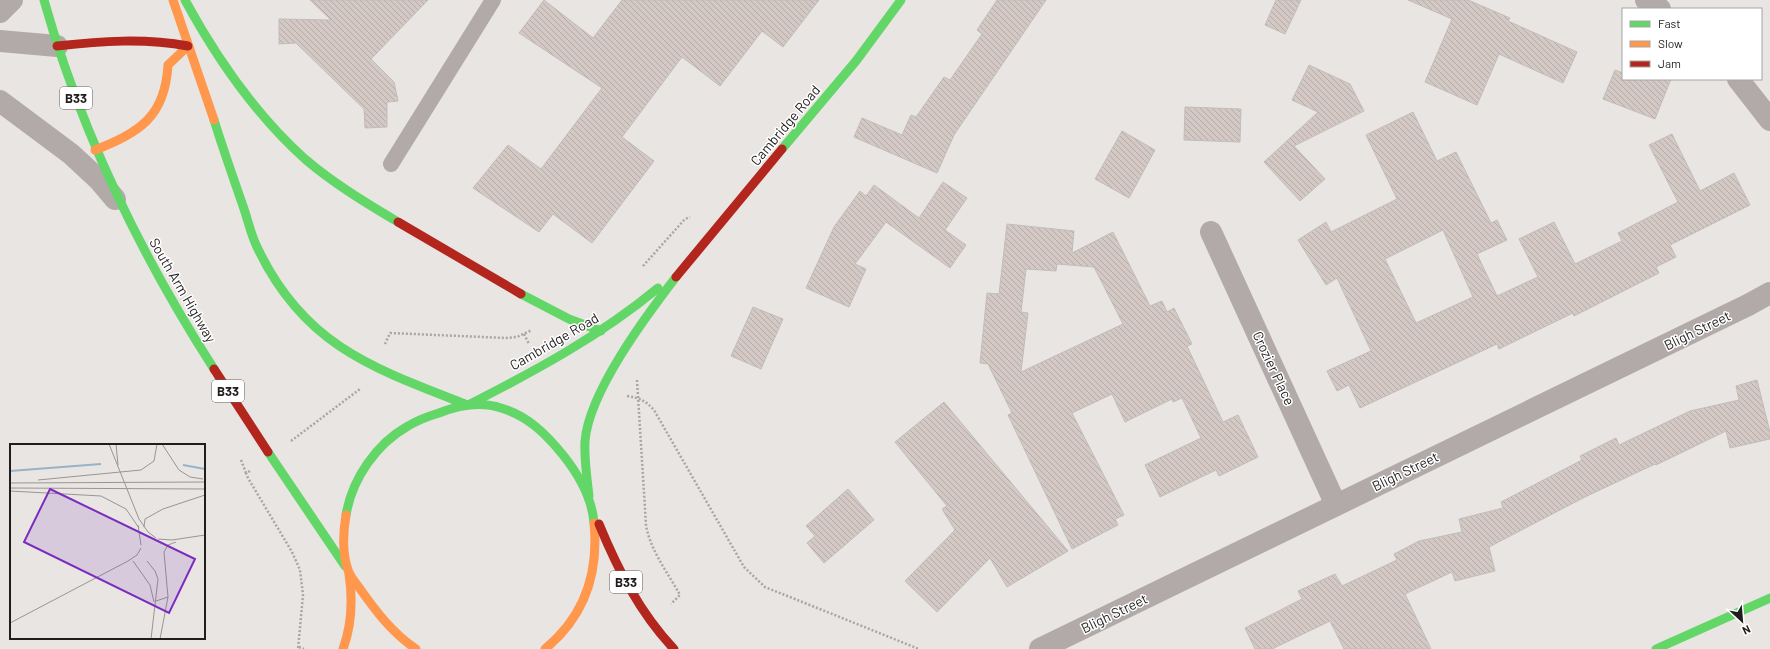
<svg xmlns="http://www.w3.org/2000/svg" width="1770" height="649" viewBox="0 0 1770 649" font-family="Barlow,sans-serif">
  <defs>
    <pattern id="building-back-hatch" width="6" height="6" patternUnits="userSpaceOnUse"><rect width="6" height="6" fill="#d3c8c3"/><path d="M-1 5l2 2M0 0l6 6M5-1l2 2" fill="none" stroke="#b5aba7"/></pattern>
  </defs>
  <rect width="100%" height="100%" fill="#e9e5e3"/>
  <g fill="url(#building-back-hatch)" stroke="#c0bdbb" fill-rule="evenodd">
    <path d="M310,0H428L371,59L394,82L398,101L387,102V127L365,128L364,109L296,43L279,44V19L331,20Z"/>
    <path d="M544,0L593,38L622,0H819L783,47L762,31L720,86L682,57L622,137L654,161L592,243L553,214L539,232L473,188L508,145L541,169L602,88L519,33Z"/>
    <path d="M997,0H1046L954,135L937,173L854,137L862,118L902,135L911,115L916,117L944,77L950,80L982,34L977,30Z"/>
    <path d="M1276,0H1301L1285,34L1265,25Z"/>
    <path d="M1408,0H1468L1510,18L1508,21L1577,52L1563,83L1499,54L1477,105L1425,82L1452,19Z"/>
    <path d="M1309,65L1350,84L1364,111L1294,146L1325,179L1300,201L1264,162L1318,112L1292,100Z"/>
    <path d="M1615,70L1623,73V79H1671L1655,119L1603,99Z"/>
    <path d="M1185,107L1241,109L1240,142L1184,140Z"/>
    <path d="M1413,112L1437,161L1456,152L1491,223L1497,220L1507,240L1477,254L1497,296L1538,277L1519,239L1554,222L1575,264L1622,241L1618,233L1678,202L1649,145L1672,134L1700,191L1734,173L1750,205L1670,245L1676,257L1656,267L1659,273L1574,316L1573,313L1499,349L1497,344L1360,408L1349,385L1337,391L1327,371L1371,351L1337,278L1326,285L1298,240L1326,222L1331,232L1397,199L1366,135ZM1443,230L1473,297L1416,323L1385,259Z"/>
    <path d="M1122,131L1155,150L1129,198L1095,179Z"/>
    <path d="M943,182L967,198L945,230L966,245L950,268L886,222L855,264L866,269L849,307L806,288L834,227L860,191L866,196L874,185L919,218Z"/>
    <path d="M1007,224L1074,231L1072,253L1113,232L1150,306L1162,301L1167,312L1174,308L1192,344L1187,346L1223,422L1238,415L1258,457L1219,476L1216,470L1160,497L1145,465L1201,438L1182,398L1173,402L1172,399L1125,422L1112,394L1072,413L1124,515L1115,519L1118,525L1072,549L1008,415L1012,413L988,364L980,363L987,293L999,294ZM1057,264L1094,267L1123,324L1021,372L1028,313L1021,312L1026,269L1056,271Z"/>
    <path d="M753,307L783,319L761,369L731,356Z"/>
    <path d="M1757,380L1770,432V439L1730,448L1726,431L1656,465L1655,464L1585,497L1489,547L1495,571L1455,581L1452,572L1405,594L1431,649H1344L1330,621L1272,649H1255L1245,628L1302,599L1298,591L1335,574L1342,586L1397,560L1394,554L1419,541L1462,532L1459,519L1503,508L1501,502L1582,460L1580,456L1616,438L1619,445L1690,411L1739,400L1736,386Z"/>
    <path d="M944,402L1068,551L1007,587L990,558L937,612L905,581L955,530L942,509L947,506L895,442Z"/>
    <path d="M848,489L874,520L824,563L807,543L815,536L806,526Z"/>
  </g>
  <g fill="none" stroke-linecap="round" stroke-linejoin="round">
    <g stroke="#aaa5a5" stroke-width="2.5" stroke-dasharray="2 2" stroke-linecap="butt">
      <path d="M643,266L685,219L690,217"/>
      <path d="M524,334L529,344"/>
      <path d="M385,344L390,333L506,338L517,337L532,330"/>
      <path d="M637,380L646,525C650,550 668,573 680,595L671,604"/>
      <path d="M627,396C640,398 646,401 654,410L744,567L765,587L919,649"/>
      <path d="M291,441L360,389"/>
      <path d="M241,460L246,473"/>
      <path d="M250,471L246,473L248,478L292,552L300,570L303,595L298,649"/>
      <path d="M299,647L304,649"/>
    </g>
    <path stroke="#b1aaa9" stroke-width="16" d="M391,164L493,0"/>
    <g stroke="#b1aaa9" stroke-width="22">
      <path d="M1646,0L1660,9"/>
      <path d="M0,12L12,0"/>
      <path d="M0,41L57,46"/>
      <path d="M1738,79L1770,120"/>
      <path d="M0,101L71,154L99,180L115,199"/>
      <path d="M1211,232L1336,505"/>
      <path d="M1040,649L1748,305L1770,293"/>
    </g>
    <g stroke="#63d668" stroke-width="9">
      <path d="M44,0C81,132 140,254 214,369"/>
      <path d="M185,0C217,59 255,114 305,159C333,183 366,203 398,222"/>
      <path d="M214,120C223,149 233,177 243,206C248,220 251,236 258,249C304,345 372,368 465,404"/>
      <path d="M782,149L856,61L901,0"/>
      <path d="M521,294L569,319L601,331"/>
      <path d="M468,405C535,371 600,336 658,288"/>
      <path d="M268,452L345,566"/>
      <path d="M589,496C587,478 584,459 585,441C589,392 646,316 676,277"/>
      <path d="M346,515C352,479 376,444 408,426C418,420 429,416 439,413C459,405 480,401 501,408C528,416 546,434 563,455C579,475 592,498 594,523"/>
      <path d="M1656,649L1770,598"/>
    </g>
    <g stroke="#ff974d" stroke-width="9">
      <path d="M173,0L214,120"/>
      <path d="M95,150C140,132 165,117 168,65L188,46"/>
      <path d="M346,515C343,533 342,553 348,570C350,576 354,581 358,586C375,610 391,632 416,649"/>
      <path d="M343,649C352,624 353,600 349,574"/>
      <path d="M545,649C584,617 599,574 594,523"/>
    </g>
    <g stroke="#b3261e" stroke-width="9">
      <path d="M57,46C101,41 144,38 188,46"/>
      <path d="M398,222L521,294"/>
      <path d="M676,277L782,149"/>
      <path d="M214,369L268,452"/>
      <path d="M599,524C618,570 640,613 674,649"/>
    </g>
  </g>
  <g text-anchor="middle" dominant-baseline="central" stroke-width="3" stroke-linejoin="round" paint-order="stroke">
    <g fill="#fff" stroke="#636160" stroke-width="1">
      <rect x="60" y="87" width="32" height="22" rx="3"/>
      <rect x="212" y="380" width="32" height="22" rx="3"/>
      <rect x="610" y="571" width="32" height="22" rx="3"/>
    </g>
    <g font-size="13" font-weight="bold" fill="#201d1c">
      <text x="76" y="98">B33</text>
      <text x="228" y="391">B33</text>
      <text x="626" y="582">B33</text>
    </g>
    <g font-size="14" fill="#201d1c" stroke="#fff">
      <text transform="translate(785 125) rotate(-50)">Cambridge Road</text>
      <text transform="translate(183 290) rotate(60)">South Arm Highway</text>
      <text transform="translate(1697 330) rotate(-26)">Bligh Street</text>
      <text transform="translate(554 341) rotate(-30)">Cambridge Road</text>
      <text transform="translate(1274 368) rotate(65)">Crozier Place</text>
      <text transform="translate(1405 471) rotate(-26)">Bligh Street</text>
      <text transform="translate(1114 613) rotate(-26)">Bligh Street</text>
    </g>
  </g>
  <g transform="translate(10 444)">
    <rect width="195" height="195" fill="#e9e5e3"/>
    <path fill="none" stroke="#97b3c7" stroke-width="2" d="M173,21L195,25M0,27L91,20"/>
    <path fill="none" stroke="#999593" stroke-width="1" d="M99,0L129,75L138,88L146,94M106,0L108,21M152,0L169,26L180,33L193,35M28,36L131,26L144,17L147,0M0,39L195,38M0,44L195,45M0,47L91,52L116,65L129,84M128,81L131,101M134,83L135,75L153,65L195,51M148,95L162,96L195,91M154,108L158,101L166,98M123,117L140,141L144,158M137,117L145,127L148,135L141,195M146,157L158,153M0,179L118,117L127,111L131,104M150,195L158,153L154,108"/>
    <path fill="#7b2cbf" fill-opacity="0.15" stroke="#7b2cbf" stroke-width="2" d="M40,45L185,115L159,169L14,98Z"/>
    <rect width="195" height="195" fill="none" stroke="#201d1c" stroke-width="2"/>
  </g>
  <rect x="1622" y="8" width="140" height="72" fill="#ffffff" stroke="#a6a5a4"/>
  <rect x="1630" y="21" width="20" height="6" fill="#63d668" stroke="#a6a5a4"/>
  <text x="1658" y="28" font-size="12" fill="#201d1c">Fast</text>
  <rect x="1630" y="41" width="20" height="6" fill="#ff974d" stroke="#a6a5a4"/>
  <text x="1658" y="48" font-size="12" fill="#201d1c">Slow</text>
  <rect x="1630" y="61" width="20" height="6" fill="#b3261e" stroke="#a6a5a4"/>
  <text x="1658" y="68" font-size="12" fill="#201d1c">Jam</text>
  <g transform="translate(1742 621) rotate(154)" stroke="#ffffff" stroke-width="3" paint-order="stroke">
  <path d="M0-3L7 15L0 10L-7 15Z" fill="#201d1c"/>
  <text y="-6" font-size="11" font-weight="bold" text-anchor="middle" fill="#201d1c">N</text>
  </g>
</svg>
